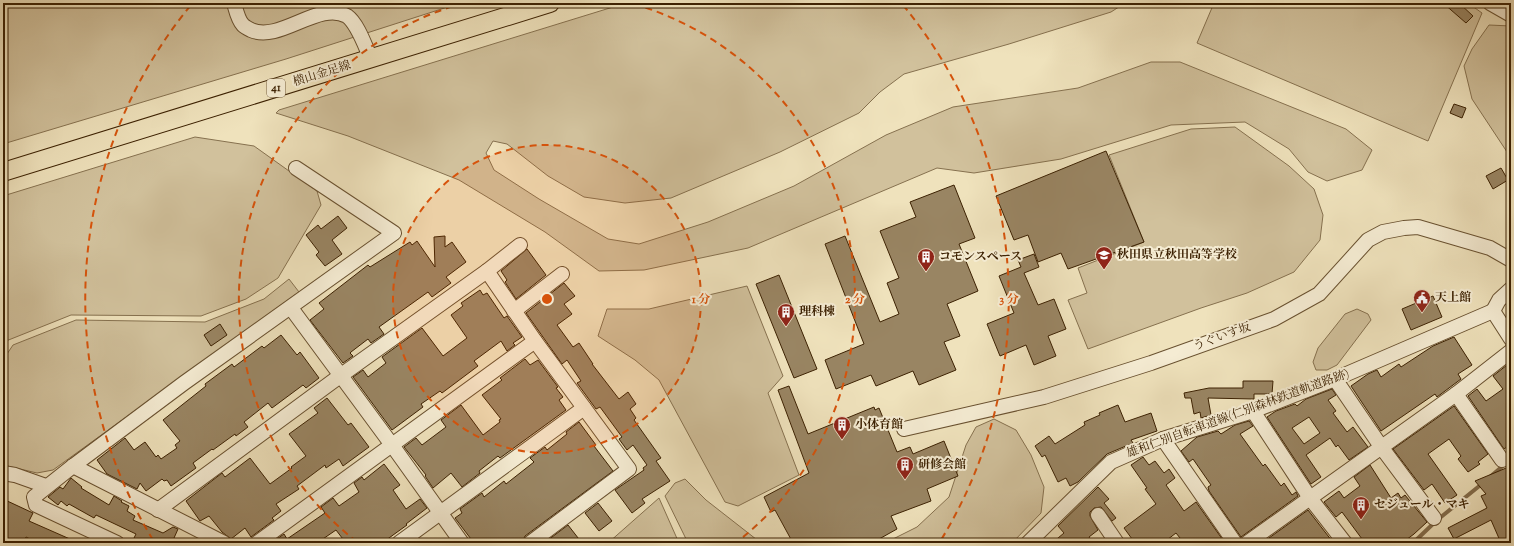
<svg xmlns="http://www.w3.org/2000/svg" width="1514" height="546" viewBox="0 0 1514 546" font-family="'Sorts Mill Goudy','Noto Serif JP',serif">
  <rect width="100%" height="100%" fill="#efe2bc"/>
  <filter id="stains"><feTurbulence type="fractalNoise" baseFrequency=".005" numOctaves="4"/><feColorMatrix values="0 0 0 0 .2 0 0 0 0 .09 0 0 0 0 .02 0 0 0 .5 -.17"/></filter>
  <radialGradient id="worn" r=".72"><stop offset=".6" stop-color="#630" stop-opacity="0"/><stop offset="1" stop-color="#630" stop-opacity=".3"/></radialGradient>
  <g fill="#d1c19c" stroke="#86714f">
    <path d="M3,3H460L286,59L3,144Z"/>
    <path d="M626,3H1125L1111,12L1009,44L904,74L880,92L859,113L780,152L671,198L625,203L584,197L548,176L507,144L493,141L486,153L494,170L539,199L608,239L639,244L708,222L794,186L886,135L953,107L1078,88L1151,62H1180L1346,129L1372,150L1362,170L1327,181L1308,172L1289,149L1245,122L1171,125L1061,159L974,173L937,168L748,248L644,270L599,271L545,232L459,180L348,136L276,113L279,110Z"/>
    <path d="M1214,3H1468L1482,13L1428,141L1197,43Z"/>
    <path d="M1489,25L1511,26V158L1472,99L1464,66L1472,49Z"/>
    <path d="M1235,127L1289,166L1314,189L1323,215L1320,240L1294,272L1247,293L1201,308L1088,349L1068,300L1087,293L1078,268L1144,242L1109,155L1191,129Z"/>
    <path d="M195,137L254,146L317,191L321,205L278,278L246,299L201,316L71,315L6,341L3,346V196Z"/>
    <path d="M289,279L299,292L53,470L37,473L3,465V360L13,345L76,320L205,322L264,299Z"/>
    <path d="M747,286L783,376L768,393L799,475L738,506L725,502L659,380L635,360L598,336L607,309H649Z"/>
    <path d="M1357,309L1368,314L1371,320L1337,365L1327,370H1316L1313,362L1318,348L1345,314Z"/>
    <path d="M994,419L1016,430L1031,455L1044,487L1041,513L1012,543H885L917,527L949,497L966,445L976,427Z"/>
    <path d="M685,479L706,500L761,543H688L665,496L675,483Z"/>
    <path d="M659,498L679,543H608Z"/>
  </g>
  <g fill="none" stroke-linecap="round" stroke-linejoin="round">
    <g stroke="#836d4c" stroke-width="4">
      <path d="M1491,476L1511,459"/>
      <path d="M1441,517L1483,483"/>
      <path d="M1413,543L1434,523"/>
    </g>
  </g>
  <g fill="#998563" stroke="#3c2102" fill-rule="evenodd">
    <path d="M1443,3H1459L1473,16L1466,23Z"/>
    <path d="M1454,104L1466,108L1462,118L1450,113Z"/>
    <path d="M1106,151L1144,242L1068,269L1061,253L1038,262L1028,235L1014,240L996,196Z"/>
    <path d="M1501,168L1508,180L1493,189L1486,176Z"/>
    <path d="M954,185L975,238L959,244L978,291L947,304L960,336L944,342L956,370L919,385L913,371L876,386L871,375L836,389L825,360L864,344L825,244L845,236L880,322L899,314L887,283L899,278L880,231L916,217L910,202Z"/>
    <path d="M338,216L347,228L332,240L342,254L325,266L316,255L319,252L306,235L318,225L321,229Z"/>
    <path d="M445,236V247L452,242L466,262L446,277L451,283L432,297L428,292L379,327L384,334L371,343L368,339L351,352L350,353L353,356L343,363L310,320L324,309L319,303L368,265L370,267L410,242L412,245L417,241L435,267L434,237Z"/>
    <path d="M527,249L546,275L516,299L505,282L507,280L501,271Z"/>
    <path d="M1034,254L1039,267L1024,273L1038,305L1054,299L1066,329L1048,336L1056,356L1034,365L1026,345L1000,356L987,324L1014,313L999,276L1021,267L1018,260Z"/>
    <path d="M779,275L817,369L794,378L756,284Z"/>
    <path d="M564,283L575,296L564,304L572,314L557,325L573,347L579,343L593,364H592L619,399L628,392L636,404L630,409L636,418L634,420L661,458L656,461L670,481L642,499L645,503L632,513L615,490L644,470L643,468L647,465L633,445L627,450L619,439L622,437L600,407L596,409L577,383L581,381L567,360L562,364L526,313Z"/>
    <path d="M480,290L483,295L487,293L504,318L507,316L522,337L513,343L515,345L507,351L501,341L474,361L478,366L442,393L440,391L421,404L423,407L392,430L353,377L363,370L368,377L386,363L382,357L422,328L443,356L467,338L451,315L463,306L461,303Z"/>
    <path d="M1433,296L1442,317L1411,330L1402,309Z"/>
    <path d="M220,324L227,335L211,346L204,335Z"/>
    <path d="M281,335L297,355L300,352L319,378L306,388L303,385L272,408L268,403L244,422L248,427L236,436L235,434L213,450L212,449L193,463L196,468L171,486L167,480L164,481L162,479L146,491L140,483L137,489L107,474L97,460L125,438L134,450L145,442L156,457L158,455L161,459L177,448L175,445L180,441L163,420L206,386L205,384L232,364L234,367L262,346L264,348Z"/>
    <path d="M1454,337L1472,365L1458,374L1461,379L1437,397L1435,394L1381,431L1351,386L1368,374L1377,370L1381,377L1399,364L1401,367L1433,346Z"/>
    <path d="M525,359L530,365L538,360L558,387L556,388L563,397L559,400L566,410L500,458L498,456L479,471L480,473L462,487L451,473L433,488L425,476L426,475L404,447L416,438L422,445L446,427L441,420L461,405L483,435L500,422L499,420L501,419L482,395L502,380L500,378Z"/>
    <path d="M1507,365L1511,370V444L1504,449L1468,396L1477,389L1486,401L1503,389L1493,376Z"/>
    <path d="M1243,381H1273L1272,394H1254V399L1208,398L1211,415L1201,418L1200,412L1194,414L1191,398H1185L1184,393L1209,388H1243Z"/>
    <path d="M789,386L808,434L874,407L875,410L879,408L897,452L910,447L913,454L944,441L958,476L927,489L931,501L891,516L897,529L872,543H863L861,539L853,543H793L775,510L771,512L764,497L809,473L778,390Z"/>
    <path d="M1332,389L1336,395L1328,400L1336,411L1333,413L1347,432L1353,427L1368,447L1349,460L1338,445L1336,447L1330,438L1306,455L1321,477L1311,484L1267,417L1276,411L1295,404L1297,406L1306,399ZM1309,417L1320,433L1304,444L1292,428Z"/>
    <path d="M327,398L348,425L351,423L369,447L343,466L339,459L326,468L325,465L297,486L299,489L276,504L281,511L272,518L274,520L251,537L245,528L231,539L222,532L209,516L200,521L186,501L222,473L225,477L250,458L270,484L292,468L291,467L306,456L289,434L318,413L314,408Z"/>
    <path d="M1118,405L1125,422L1151,413L1157,431L1131,440L1133,443L1107,454L1078,482L1070,486L1066,478L1058,482L1045,455L1042,457L1035,446L1049,436L1055,444L1085,425L1084,422L1100,415L1099,413Z"/>
    <path d="M1454,406L1488,454L1478,462L1480,464L1468,472L1458,459L1461,456L1449,439L1428,454L1457,495L1445,503L1432,484L1424,490L1393,449Z"/>
    <path d="M1249,421L1253,426L1240,434L1263,466L1265,464L1281,486L1284,483L1292,495L1296,492L1298,496L1241,537L1209,491L1208,487L1211,485L1193,459L1189,462L1181,451L1197,437L1218,431L1221,434L1235,425Z"/>
    <path d="M579,422L596,445L594,446L613,471L525,536L522,543H474L455,518L462,513L460,509L482,493L484,497L504,481L506,484L534,462L530,458L545,447L547,450L567,434L566,432Z"/>
    <path d="M1143,457L1149,465L1155,461L1164,473L1169,469L1175,478L1166,485L1184,511L1196,502L1225,543H1184L1176,533L1163,543H1135L1124,528L1156,504L1145,489L1147,488L1131,465Z"/>
    <path d="M384,464L400,485L393,490L406,509L420,499L427,508L406,524L407,525L382,543H346L336,530L317,543H271L284,534L287,539L325,513L321,507L333,498L339,506L359,492L354,483L362,477L364,480Z"/>
    <path d="M1370,465L1391,498L1398,493L1401,498L1405,495L1427,522L1414,534L1402,543H1365L1342,512L1336,517L1324,502L1339,491L1344,498L1360,486L1354,477Z"/>
    <path d="M1511,466V539L1501,543L1491,520L1454,539L1448,528L1487,508L1481,496L1486,494L1475,481Z"/>
    <path d="M71,478L82,487L81,488L109,505L114,496L122,501L121,502L129,506L127,511L135,516L133,520L163,533L173,527L178,529L174,538L186,543H144L134,538L136,534L96,515L94,518L69,504L67,506L61,501L58,505L48,497L60,487L63,489Z"/>
    <path d="M1098,487L1109,499L1104,503L1116,518L1112,521L1101,507L1094,508L1090,512V516L1098,530L1089,537L1093,543H1052L1064,533L1058,526Z"/>
    <path d="M3,499L33,513L29,521L79,543H38L26,537L23,543H3Z"/>
    <path d="M598,503L612,521L599,531L585,513Z"/>
    <path d="M1308,510L1332,541L1329,543H1262Z"/>
    <path d="M568,525L582,543H544Z"/>
  </g>
  <g fill="none" stroke-linecap="round" stroke-linejoin="round">
    <g stroke="#695130" stroke-width="16">
      <g id="minor">
        <path d="M234,3C236,10 238,20 243,25C245,27 249,29 251,30C280,43 319,0 347,16C358,24 365,46 371,59"/>
        <path d="M1490,3L1511,15"/>
        <path d="M487,271L535,341L629,469L530,543"/>
        <path d="M291,308L392,445L462,543"/>
        <path d="M514,311L562,274"/>
        <path d="M1493,311L1511,339"/>
        <path d="M1493,311L1499,300L1511,289"/>
        <path d="M1335,379L1382,448L1434,518"/>
        <path d="M1456,394L1502,460"/>
        <path d="M1253,411L1310,498L1345,543"/>
        <path d="M904,429L1044,397L1151,363L1274,319L1319,294L1368,240L1383,232L1404,228L1418,227L1490,248L1511,260"/>
        <path d="M1163,439L1235,543"/>
        <path d="M73,466L224,543"/>
        <path d="M3,473L15,475L46,486"/>
        <path d="M158,510L340,376L487,271L520,245"/>
        <path d="M1098,515L1117,543"/>
        <path d="M117,543L36,505L34,497L73,466L184,383L394,233L296,168"/>
        <path d="M257,543L535,341"/>
        <path d="M399,543L584,408"/>
        <path d="M1028,543L1111,462L1163,439L1253,411L1335,379L1493,311"/>
        <path d="M1247,543L1456,394L1511,351"/>
      </g>
    </g>
    <g stroke="#3c2102" stroke-width="20">
      <path id="major" d="M3,172L550,3"/>
    </g>
    <use href="#minor" stroke="#f5ecd3" stroke-width="14"/>
    <use href="#major" stroke="#efe2bc" stroke-width="18"/>
  </g>
  <circle cx="547" cy="299" r="154" fill="#d7530b" fill-opacity=".12"/>
  <g fill="none" stroke="#d7530b" stroke-width="2" stroke-dasharray="7 5">
    <circle cx="547" cy="299" r="154"/>
    <path d="M357 542A308 308 0 0 1 460 4M634 4A308 308 0 0 1 737 542"/>
    <path d="M153 540A462 462 0 0 1 191 5M903 5A462 462 0 0 1 941 540"/>
  </g>
  <defs>
    <g id="school-pin" transform="scale(0.9)"><path d="M0 17L-7.5 6A9.5 9.5 0 1 1 7.5 6Z" fill="#8f2418" stroke="#f5ecd3"/><path d="M0-5L7-2L0 1L-7-2ZM-4 1L0 2.5L4 1V4Q0 6-4 4Z" fill="#fff"/></g>
    <g id="building-pin" transform="scale(0.9)"><path d="M0 17L-7.5 6A9.5 9.5 0 1 1 7.5 6Z" fill="#8f2418" stroke="#f5ecd3"/><path d="M-4-6H4V6H1V3H-1V6H-4ZM-2.5-4.3h1.7v1.8h-1.7ZM.8-4.3h1.7v1.8H.8ZM-2.5-1h1.7V.8h-1.7ZM.8-1h1.7V.8H.8Z" fill="#fff"/></g>
    <g id="civic-pin" transform="scale(0.9)"><path d="M0 17L-7.5 6A9.5 9.5 0 1 1 7.5 6Z" fill="#8f2418" stroke="#f5ecd3"/><path d="M-.6-6.5H3V-4.5H.6V-3L4-1V1h2V6H-6V1h2V-1L-.6-3ZM-1.2 2.5V6h2.4V2.5Z" fill="#fff"/></g>
  </defs>
  <g fill-rule="evenodd">
    <use href="#school-pin" x="1104" y="255"/>
    <use href="#building-pin" x="926" y="257"/>
    <use href="#civic-pin" x="1422" y="298"/>
    <use href="#building-pin" x="786" y="312"/>
    <use href="#building-pin" x="842" y="425"/>
    <use href="#building-pin" x="905" y="465"/>
    <use href="#building-pin" x="1361" y="505"/>
  </g>
  <g text-anchor="middle" dominant-baseline="central" stroke-width="4" stroke-linejoin="round" paint-order="stroke">
    <rect fill="#f5ecd3" stroke="#745e41" stroke-width="1" x="267" y="79" width="18" height="18" rx="3"/>
    <g font-size="11" font-weight="bold" fill="#3c2102">
      <text x="276" y="88">41</text>
    </g>
    <g font-size="12" fill="#3c2102" stroke="#f5ecd3">
      <text transform="translate(322 74) rotate(-17)">横山金足線</text>
      <text transform="translate(1222 337) rotate(-20)">うぐいす坂</text>
      <text transform="translate(1238 414) rotate(-20)">雄和仁別自転車道線(仁別森林鉄道軌道路跡)</text>
    </g>
    <g font-size="12" font-weight="bold" fill="#3c2102" stroke="#f5ecd3" text-anchor="start">
      <text x="1117" y="255">秋田県立秋田高等学校</text>
      <text x="939" y="257">コモンスペース</text>
      <text x="1435" y="298">天上館</text>
      <text x="799" y="312">理科棟</text>
      <text x="855" y="425">小体育館</text>
      <text x="918" y="465">研修会館</text>
      <text x="1374" y="505">セジュール・マキ</text>
    </g>
  </g>
  <circle cx="547" cy="299" r="6" fill="#d7530b" stroke="#f5ecd3" stroke-width="2"/>
  <g font-size="12" text-anchor="middle" font-weight="bold" fill="#d7530b" stroke="#f5ecd3" stroke-width="4" stroke-linejoin="round" paint-order="stroke">
    <text x="701" y="303">1 分</text>
    <text x="855" y="303">2 分</text>
    <text x="1009" y="303">3 分</text>
  </g>
  <rect width="1514" height="546" fill="none" stroke="#efe2bc" stroke-width="16"/>
  <rect x="4" y="4" width="1506" height="538" fill="none" stroke="#3c2102" stroke-width="2"/>
  <rect x="8" y="8" width="1498" height="530" fill="none" stroke="#3c2102"/>
  <rect width="100%" height="100%" filter="url(#stains)"/>
  <rect width="100%" height="100%" fill="url(#worn)"/>
</svg>
